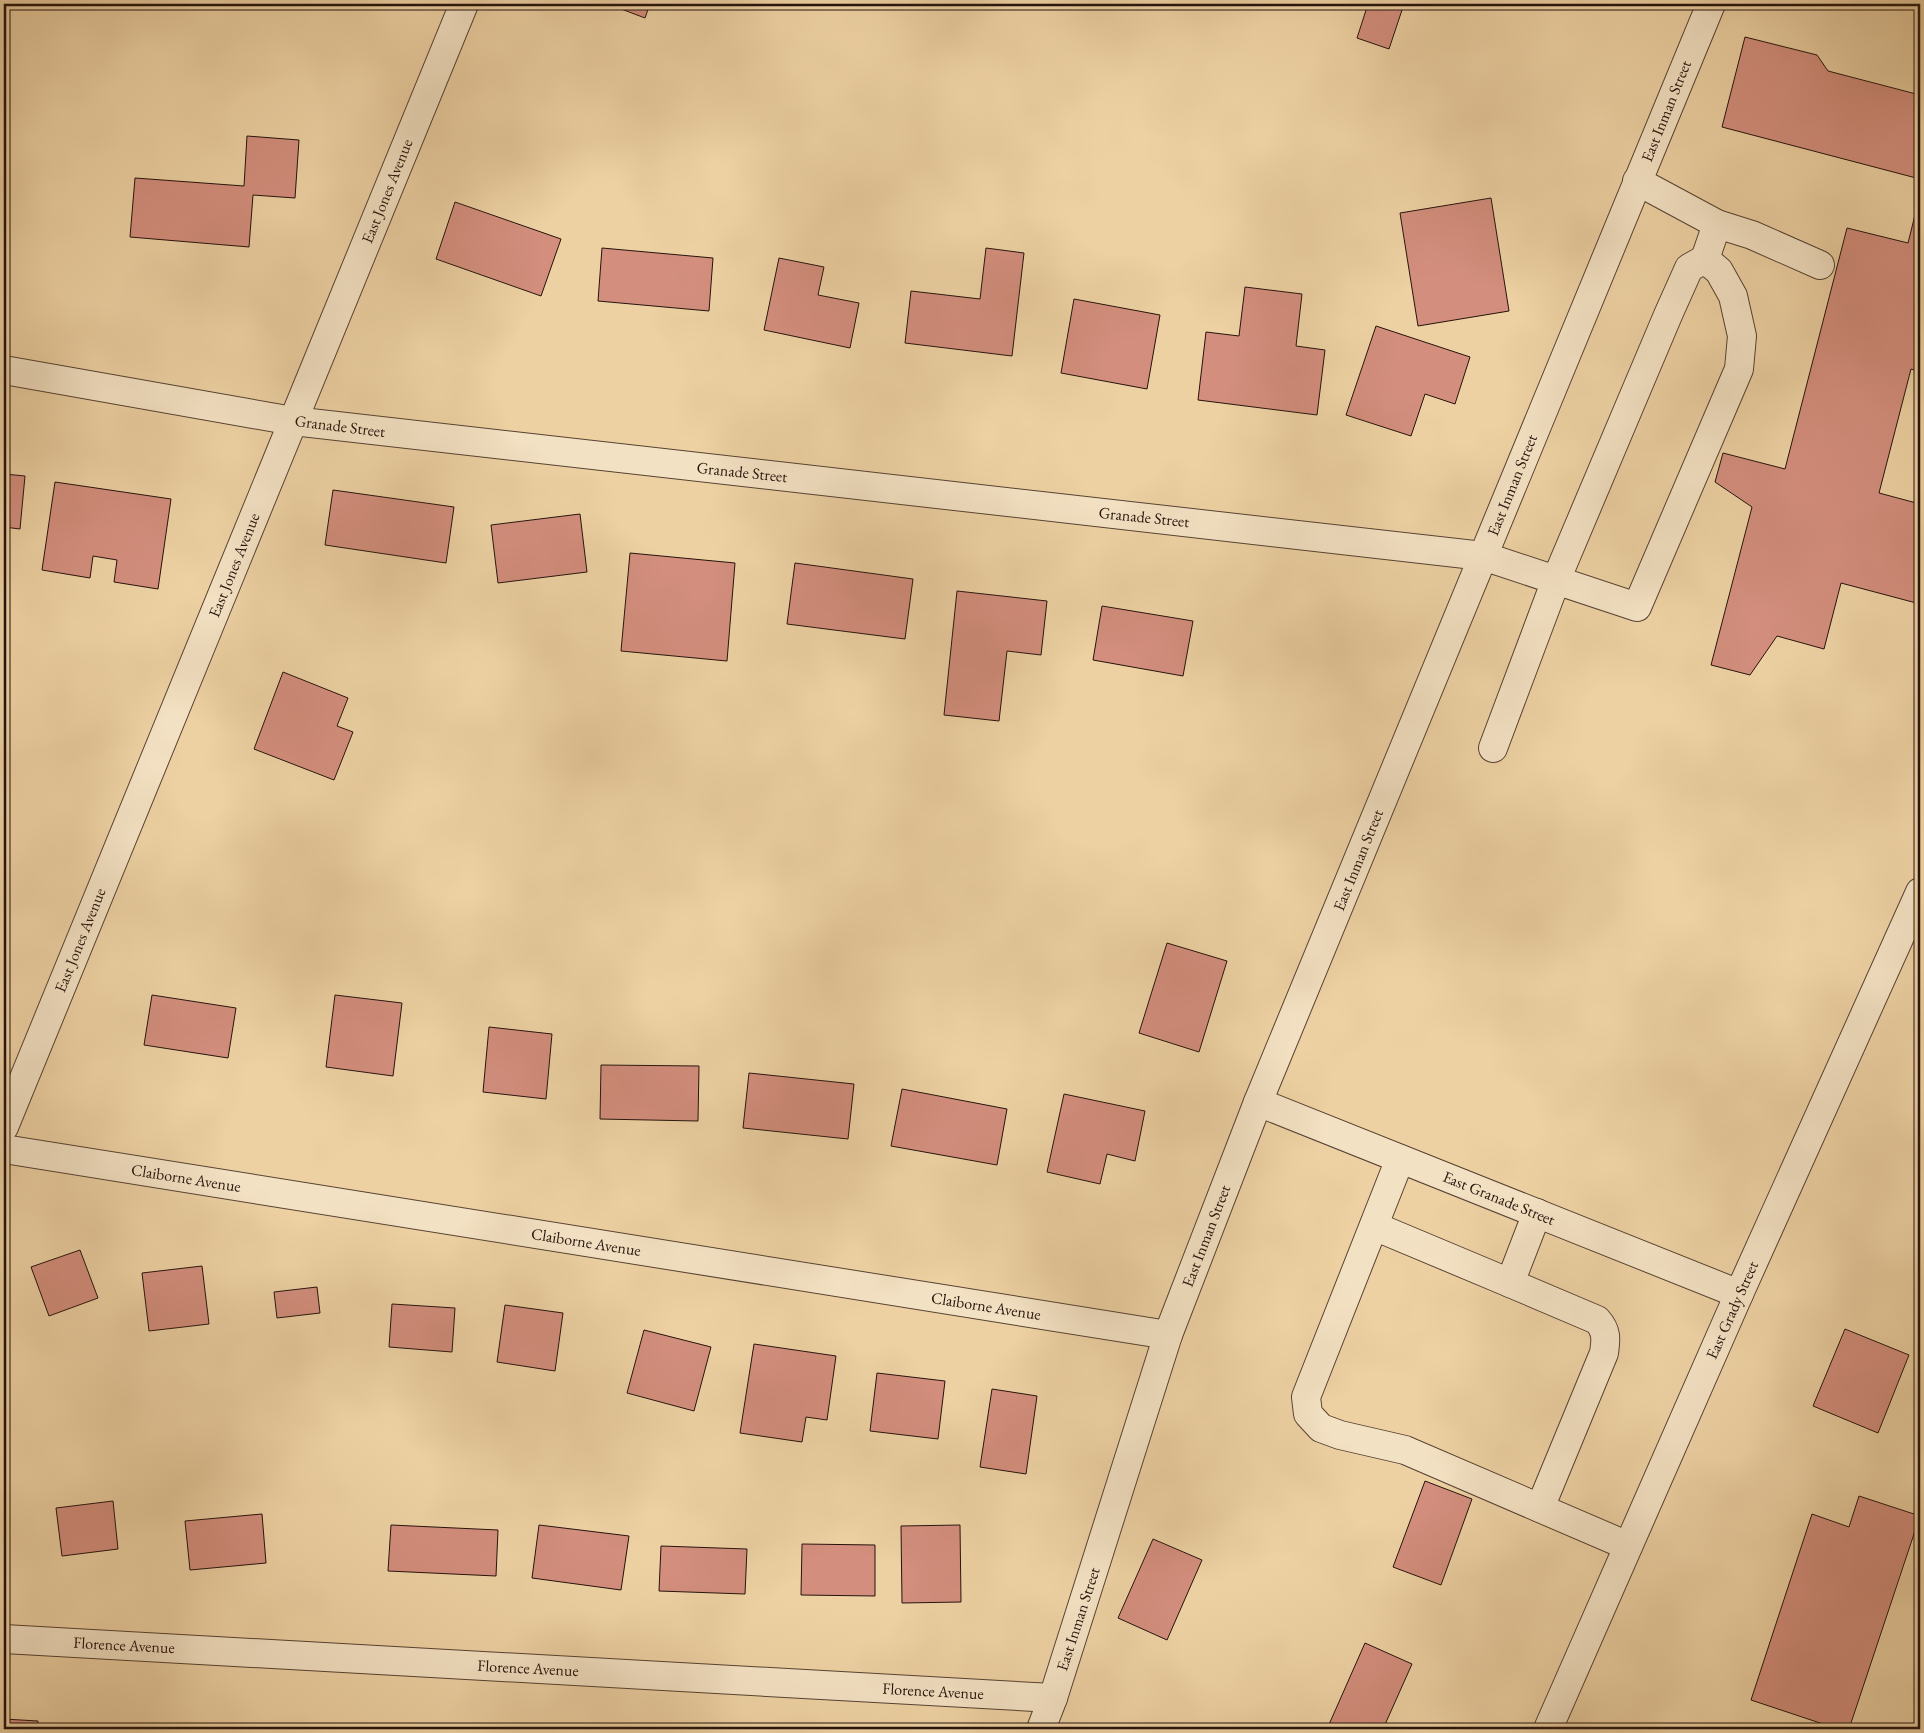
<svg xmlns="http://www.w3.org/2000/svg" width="1924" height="1733" viewBox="0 0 1924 1733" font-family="'EB Garamond',serif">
  <rect width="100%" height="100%" fill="#edd1a3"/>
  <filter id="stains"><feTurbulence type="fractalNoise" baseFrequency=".004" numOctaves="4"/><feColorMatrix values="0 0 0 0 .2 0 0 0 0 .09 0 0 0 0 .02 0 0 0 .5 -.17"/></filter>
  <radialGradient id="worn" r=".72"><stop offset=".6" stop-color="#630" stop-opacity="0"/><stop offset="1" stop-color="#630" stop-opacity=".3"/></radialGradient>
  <g fill="#d38e7d" stroke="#25130c">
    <path d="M608,4H650L645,18Z"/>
    <path d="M1368,4H1404L1389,49L1357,38Z"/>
    <path d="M1745,37L1817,55L1828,71L1920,95V179L1722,127Z"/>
    <path d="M247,136L299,140L295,198L253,195L249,247L130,237L135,178L244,186Z"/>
    <path d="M1920,195V372L1911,369L1879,493L1920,504V604L1841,583L1824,649L1777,636L1750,675L1711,665L1752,507L1715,482L1723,453L1785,469L1847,228L1908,243Z"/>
    <path d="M1491,198L1509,311L1418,326L1400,213Z"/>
    <path d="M455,202L561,239L541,296L436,259Z"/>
    <path d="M602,248L713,258L709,311L598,301Z"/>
    <path d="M986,248L1024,253L1012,356L905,343L911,291L980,299Z"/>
    <path d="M779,258L824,267L818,295L859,303L850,348L764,330Z"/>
    <path d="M1245,287L1302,294L1296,346L1325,350L1317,415L1198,400L1206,332L1239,336Z"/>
    <path d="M1074,299L1160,315L1147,389L1061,373Z"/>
    <path d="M1376,326L1470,357L1455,404L1425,394L1411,436L1346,415Z"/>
    <path d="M4,474L25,476L20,529L4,527Z"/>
    <path d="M55,482L171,499L158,589L114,582L117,560L93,556L90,578L42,570Z"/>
    <path d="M333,490L454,507L446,563L325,545Z"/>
    <path d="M580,514L587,572L498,583L491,525Z"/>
    <path d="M630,553L735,563L727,661L621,651Z"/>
    <path d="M795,563L913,579L905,639L787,624Z"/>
    <path d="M957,591L1047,601L1041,655L1007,651L999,721L944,715Z"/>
    <path d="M1102,606L1193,621L1183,676L1093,660Z"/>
    <path d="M283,672L348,698L337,726L353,732L334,780L254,749Z"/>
    <path d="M1167,943L1227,961L1199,1052L1139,1033Z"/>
    <path d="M152,995L236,1008L228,1058L144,1045Z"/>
    <path d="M335,995L402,1003L393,1076L326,1067Z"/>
    <path d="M489,1027L552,1034L546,1099L483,1092Z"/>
    <path d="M601,1065L699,1066L698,1121L600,1119Z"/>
    <path d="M749,1073L854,1084L848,1139L743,1128Z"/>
    <path d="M902,1089L1007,1109L997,1165L891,1146Z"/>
    <path d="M1064,1094L1145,1111L1135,1161L1107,1154L1100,1184L1047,1172Z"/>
    <path d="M80,1250L98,1298L49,1316L31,1267Z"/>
    <path d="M202,1266L209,1324L149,1331L142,1273Z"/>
    <path d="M317,1287L320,1313L277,1318L274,1292Z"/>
    <path d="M392,1304L455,1308L452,1352L389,1347Z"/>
    <path d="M505,1305L563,1313L555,1371L497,1362Z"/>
    <path d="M1845,1329L1909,1355L1878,1433L1813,1406Z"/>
    <path d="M644,1330L711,1347L694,1411L627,1393Z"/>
    <path d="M754,1344L836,1356L827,1420L806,1417L802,1442L740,1433Z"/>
    <path d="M877,1373L945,1381L938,1439L870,1431Z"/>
    <path d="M992,1389L1037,1396L1026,1474L980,1467Z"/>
    <path d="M1425,1481L1472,1499L1441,1585L1393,1567Z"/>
    <path d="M1859,1496L1920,1516L1849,1729H1838L1751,1700L1812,1514L1849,1527Z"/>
    <path d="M113,1501L118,1549L62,1556L56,1508Z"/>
    <path d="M262,1514L266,1563L190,1570L185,1521Z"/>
    <path d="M391,1525L498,1530L496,1576L388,1571Z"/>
    <path d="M539,1525L629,1536L621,1590L532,1578Z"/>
    <path d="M960,1525L961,1602L902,1603L901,1526Z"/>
    <path d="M1153,1539L1202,1560L1167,1640L1118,1618Z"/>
    <path d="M802,1544L875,1545V1596L801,1595Z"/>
    <path d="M661,1546L747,1549L745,1594L659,1591Z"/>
    <path d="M1365,1643L1412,1664L1383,1729H1327Z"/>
    <path d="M4,1719L38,1721V1729H4Z"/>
  </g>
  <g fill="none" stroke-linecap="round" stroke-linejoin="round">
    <g stroke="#574232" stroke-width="30">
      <g id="minor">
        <path d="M1637,181L1717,224"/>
        <path d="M1705,259L1717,224L1752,235L1820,265"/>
        <path d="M4,370L293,421L1483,556L1637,607L1739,369L1742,336L1733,296L1719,271L1705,259L1689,268L1668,315L1556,580L1493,748"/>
        <path d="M1258,1102L1739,1294"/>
        <path d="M4,1127L464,4"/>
        <path d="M4,1149L1168,1335"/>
        <path d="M1400,1159L1306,1397L1308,1414L1321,1428L1340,1435L1405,1450L1628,1546"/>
        <path d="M1374,1226L1510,1283L1537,1213"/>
        <path d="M1510,1283L1597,1320C1607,1331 1606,1339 1604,1353L1540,1508"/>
        <path d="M4,1639L1053,1698"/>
        <path d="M1041,1729L1053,1698L1168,1335L1258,1102L1711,4"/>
        <path d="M1548,1729L1739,1294L1920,892"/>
      </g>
    </g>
    <use href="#minor" stroke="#f3e1c3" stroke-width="28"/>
  </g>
  <g text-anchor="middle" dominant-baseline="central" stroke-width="4.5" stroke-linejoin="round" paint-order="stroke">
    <g font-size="16" fill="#25130c" stroke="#f3e1c3">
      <text transform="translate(1666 111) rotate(-68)">East Inman Street</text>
      <text transform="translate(387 191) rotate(-68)">East Jones Avenue</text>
      <text transform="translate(340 426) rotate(7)">Granade Street</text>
      <text transform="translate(742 472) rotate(6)">Granade Street</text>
      <text transform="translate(1512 485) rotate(-68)">East Inman Street</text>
      <text transform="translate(1144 517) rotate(6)">Granade Street</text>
      <text transform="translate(234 565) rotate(-68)">East Jones Avenue</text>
      <text transform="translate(1358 860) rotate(-68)">East Inman Street</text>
      <text transform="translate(80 940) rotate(-68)">East Jones Avenue</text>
      <text transform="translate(186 1178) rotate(9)">Claiborne Avenue</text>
      <text transform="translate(1499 1198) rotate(22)">East Granade Street</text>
      <text transform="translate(1206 1236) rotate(-69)">East Inman Street</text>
      <text transform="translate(586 1242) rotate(9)">Claiborne Avenue</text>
      <text transform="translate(986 1306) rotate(9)">Claiborne Avenue</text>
      <text transform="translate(1732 1310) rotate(-66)">East Grady Street</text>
      <text transform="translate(1078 1619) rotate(-72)">East Inman Street</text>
      <text transform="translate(124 1645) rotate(3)">Florence Avenue</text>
      <text transform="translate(528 1668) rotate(3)">Florence Avenue</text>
      <text transform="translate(933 1691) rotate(3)">Florence Avenue</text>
    </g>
  </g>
  <rect width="1924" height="1733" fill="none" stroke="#edd1a3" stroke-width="20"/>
  <rect x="5" y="5" width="1914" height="1723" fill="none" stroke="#25130c" stroke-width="2.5"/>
  <rect x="10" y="10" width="1904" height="1713" fill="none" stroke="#25130c"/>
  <rect width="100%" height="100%" filter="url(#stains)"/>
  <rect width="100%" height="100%" fill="url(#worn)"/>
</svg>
